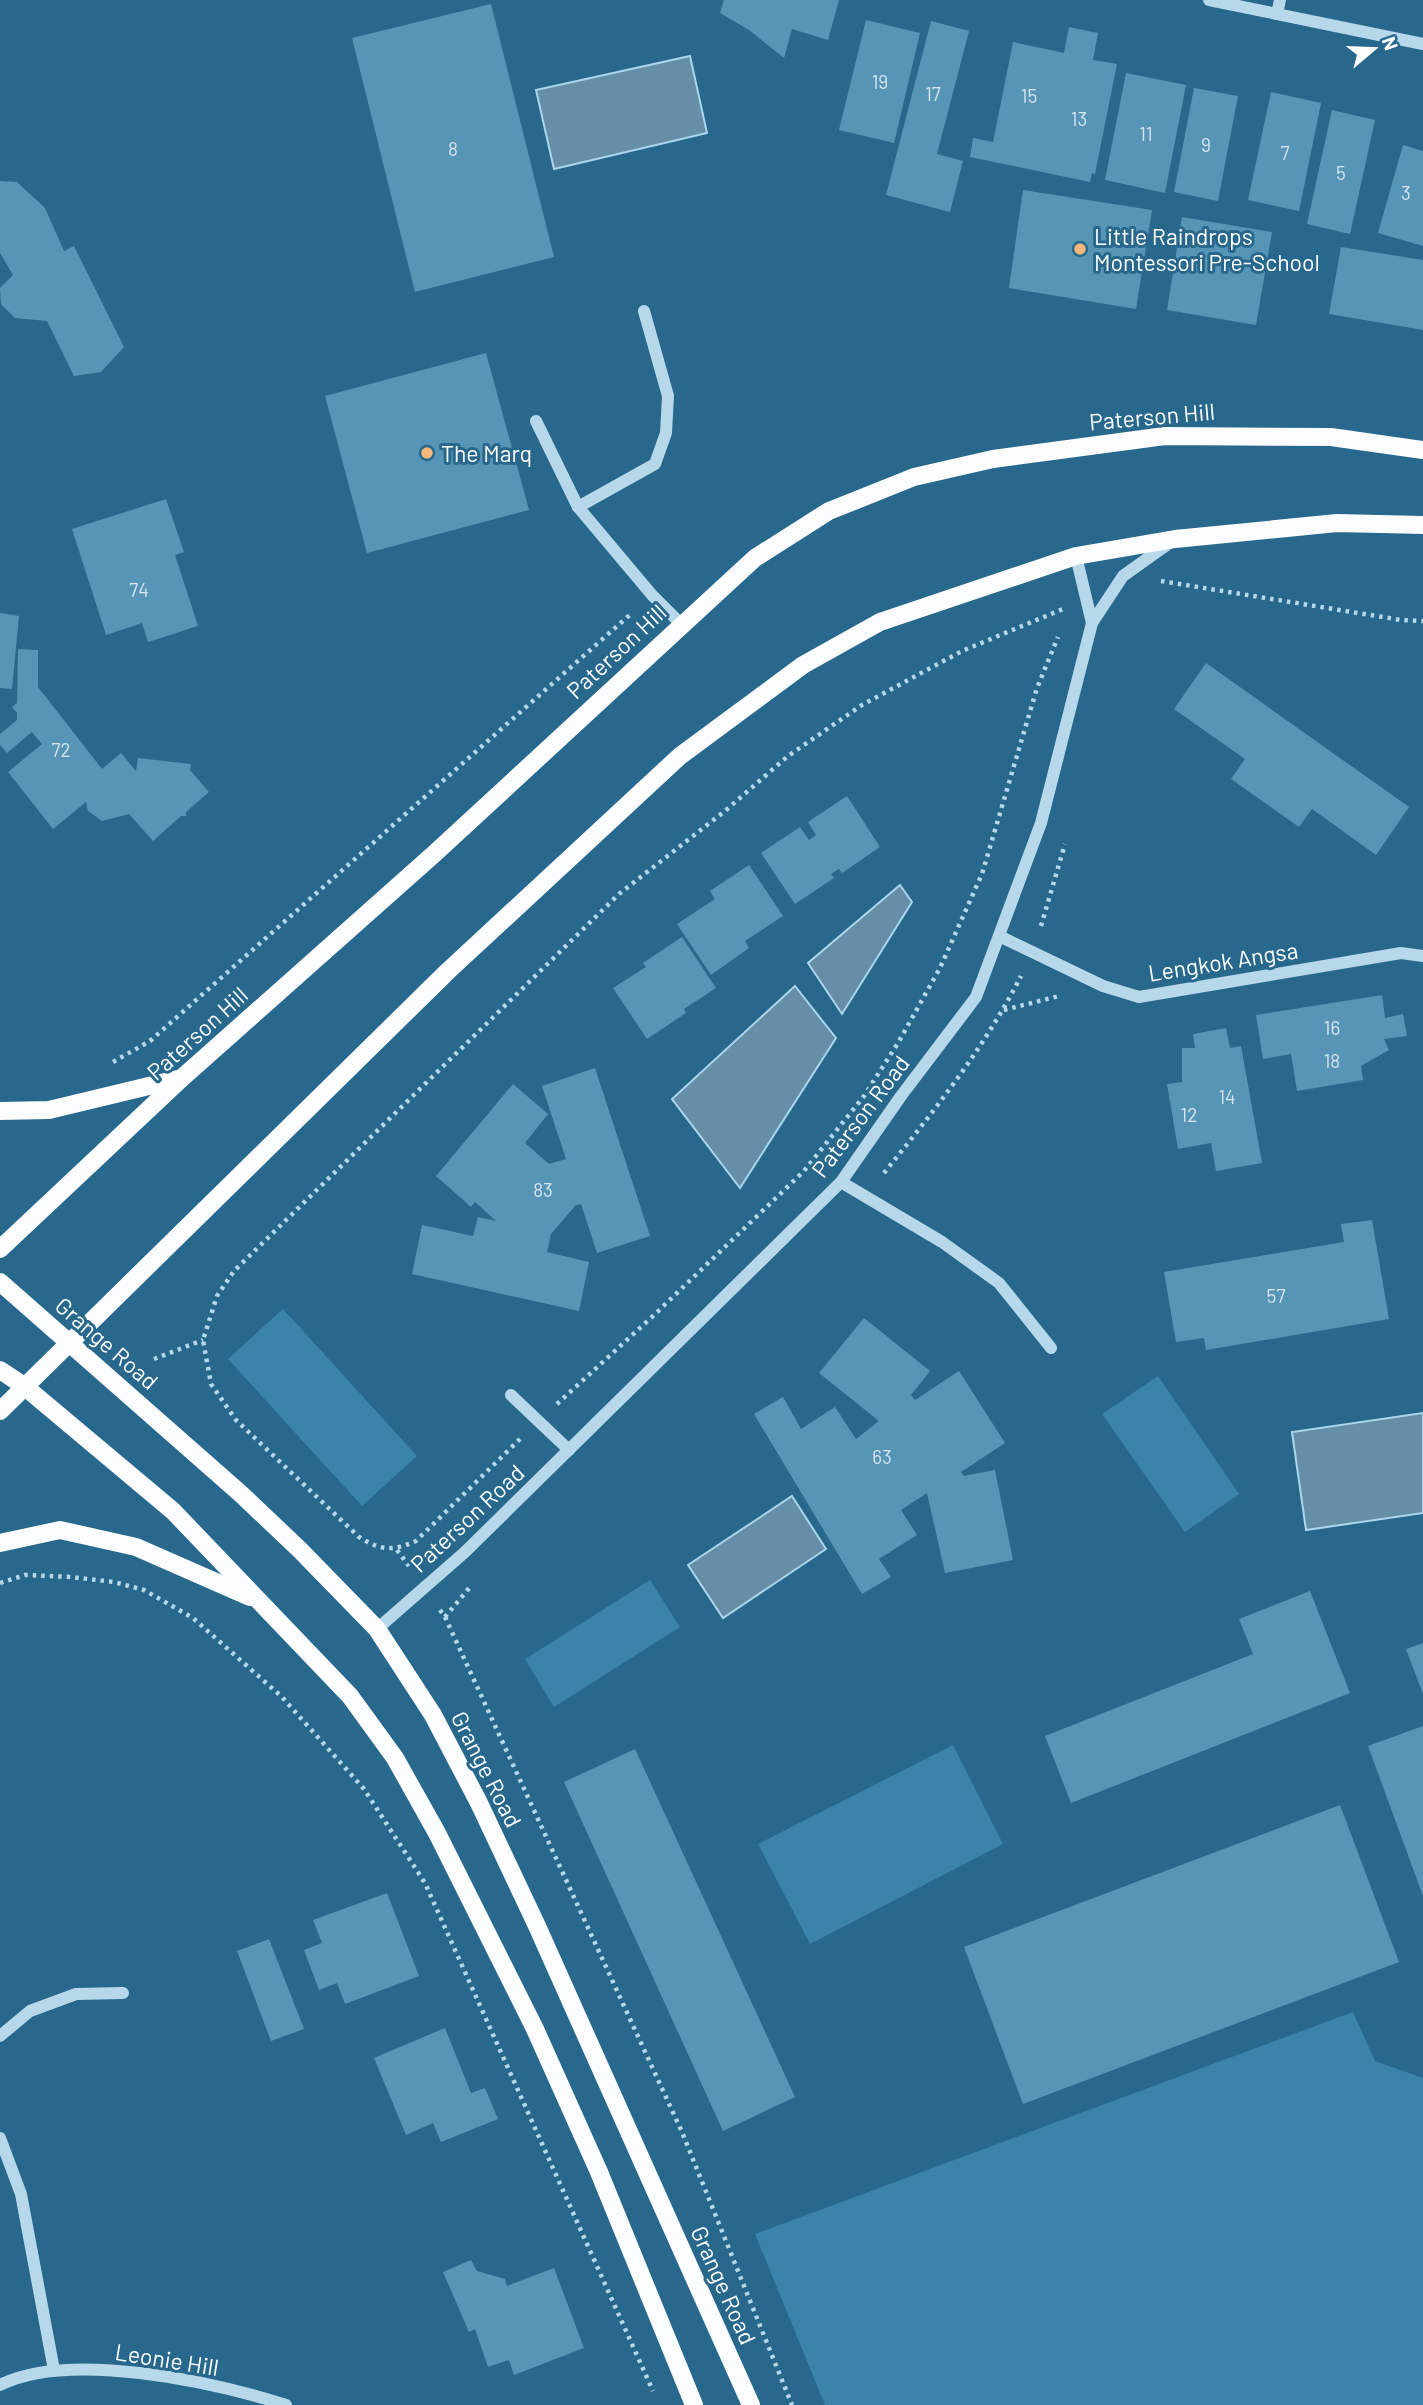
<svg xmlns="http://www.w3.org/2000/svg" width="1423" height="2405" viewBox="0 0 1423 2405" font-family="Barlow,sans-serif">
  <rect width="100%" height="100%" fill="#27688c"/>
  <g fill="#3b83a9">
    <path d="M283,1309L417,1456L362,1506L228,1359Z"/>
    <path d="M1158,1376L1239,1494L1185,1532L1102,1414Z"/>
    <path d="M650,1580L680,1627L554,1707L525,1659Z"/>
    <path d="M953,1745L1003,1844L810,1944L758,1844Z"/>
    <path d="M1353,2012L1375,2061L1423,2078V2405H825L755,2234Z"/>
  </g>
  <g fill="#658fa7" stroke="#aad5eb" stroke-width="2">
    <path d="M690,56L707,133L554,169L536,90Z"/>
    <path d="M900,885L912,902L842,1014L808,963Z"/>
    <path d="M795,986L836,1038L740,1188L672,1099Z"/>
    <path d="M1423,1413V1513L1306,1530L1292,1432Z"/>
    <path d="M792,1496L826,1549L723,1618L688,1565Z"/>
  </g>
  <g fill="#5795b7">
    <path d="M724,0H839L828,40L792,29L784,58L749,30L720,13Z"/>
    <path d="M491,4L554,257L415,292L352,38Z"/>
    <path d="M866,20L920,33L894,143L839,130Z"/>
    <path d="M931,21L969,31L937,154L963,161L950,212L886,195Z"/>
    <path d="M1069,27L1098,33L1093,60L1117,64L1095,174L1092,173L1090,182L970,157L973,138L993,142L1013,42L1064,53Z"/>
    <path d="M1126,73L1186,85L1165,193L1105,180Z"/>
    <path d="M1194,88L1238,96L1218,201L1174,192Z"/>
    <path d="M1271,92L1321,103L1299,211L1248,200Z"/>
    <path d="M1332,110L1375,120L1350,234L1307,224Z"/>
    <path d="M1403,145L1423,151V246L1378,233Z"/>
    <path d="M0,181L17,182L45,208L64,251L74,246L124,347L101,372L74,376L47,321L15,318L1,304L0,288L13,275L0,253Z"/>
    <path d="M1023,190L1152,210L1136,309L1009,288Z"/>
    <path d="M1182,217L1272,232L1256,325L1167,310Z"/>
    <path d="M1341,247L1423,260V330L1329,314Z"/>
    <path d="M486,353L529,510L367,553L325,396Z"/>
    <path d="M166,499L184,552L175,555L198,626L148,642L142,623L106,635L72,529Z"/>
    <path d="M0,613L19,616L12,689L0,688Z"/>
    <path d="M18,649L38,650V687L102,769L121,753L136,771L138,758L191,764L190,770L209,792L186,812V816H181L153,841L129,814L102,821L88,811L86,802L53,829L8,772L42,744L32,732L7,753L0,745V734L17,720V713L12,707L17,703Z"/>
    <path d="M1206,663L1409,807L1376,855L1312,809L1299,827L1231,779L1245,759L1174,709Z"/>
    <path d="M847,796L880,847L842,873L839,869L831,874L834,878L795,904L761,853L800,827L809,840L816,835L808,822Z"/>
    <path d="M749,865L783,916L745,941L749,948L711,975L677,924L715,899L710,891Z"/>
    <path d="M682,937L716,988L684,1009L686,1013L647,1039L613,988L646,967L643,963Z"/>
    <path d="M1382,995L1385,1018L1403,1014L1407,1036L1384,1039L1389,1050L1361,1066L1363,1080L1297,1091L1291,1054L1263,1059L1256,1015Z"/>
    <path d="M1226,1028L1230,1048L1241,1046L1262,1163L1216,1171L1211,1143L1178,1149L1167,1084L1182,1082V1048H1195L1193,1034Z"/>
    <path d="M595,1068L650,1236L597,1253L581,1204L576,1205L551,1234L547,1252L589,1262L579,1311L412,1274L422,1225L473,1236L478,1217L496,1221L475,1202L471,1207L436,1176L513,1084L548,1114L525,1143L549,1164L566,1159L542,1086Z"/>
    <path d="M1372,1220L1389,1319L1206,1350L1204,1338L1176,1342L1164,1272L1344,1242L1341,1224Z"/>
    <path d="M864,1318L930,1371L911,1395L915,1400L959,1371L1005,1443L961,1472L964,1476L995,1470L1013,1560L945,1573L927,1493L901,1510L917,1535L879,1559L891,1577L862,1594L754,1414L783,1397L801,1429L835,1407L856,1439L879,1421L819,1373Z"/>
    <path d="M1310,1591L1350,1693L1071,1803L1045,1736L1253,1654L1239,1619Z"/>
    <path d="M1423,1643V1694L1406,1649Z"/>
    <path d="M1423,1726V1896L1368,1746Z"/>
    <path d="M635,1749L795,2097L723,2131L564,1782Z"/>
    <path d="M1340,1805L1399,1962L1023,2104L964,1947Z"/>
    <path d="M387,1893L419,1976L345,2004L337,1983L319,1990L304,1950L322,1943L313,1920Z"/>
    <path d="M269,1939L304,2029L271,2041L237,1951Z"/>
    <path d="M445,2028L471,2093L485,2088L498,2119L441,2142L433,2123L406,2135L374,2058Z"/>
    <path d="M471,2260L477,2271L505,2279L507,2286L554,2268L584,2348L514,2375L509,2360L488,2367L475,2329L469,2332L443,2272Z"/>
  </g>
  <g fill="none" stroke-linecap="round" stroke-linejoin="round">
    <g stroke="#b6d8ea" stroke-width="4.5" stroke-dasharray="3.5 5" stroke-linecap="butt">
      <path d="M1161,581L1401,620L1423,621"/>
      <path d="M1041,926L1065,844"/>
      <path d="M1004,1010L1059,996"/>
      <path d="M113,1062L150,1041L633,612"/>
      <path d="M884,1173C934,1111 985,1047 1021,976"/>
      <path d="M154,1359L203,1340"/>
      <path d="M557,1404L653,1316L804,1171L864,1096L898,1043L940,968L982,874L1037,688L1058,637"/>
      <path d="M520,1439L416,1541C393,1551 381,1551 359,1537L236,1420L211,1384L203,1340L217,1296L234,1271L619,894L725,811L788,756L862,705L962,651L1063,609"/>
      <path d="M397,1550L409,1566"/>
      <path d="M0,1583L25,1575L71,1577L114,1582L144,1590L193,1618L282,1697L364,1789L425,1883L653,2391"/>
      <path d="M440,1610L445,1617L470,1587"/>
      <path d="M445,1617L682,2132L792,2405"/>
    </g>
    <g stroke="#b6d8ea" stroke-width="12">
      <path d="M1209,0L1423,44"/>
      <path d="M1277,14L1280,0"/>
      <path d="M536,421L578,507L652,595L681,624"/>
      <path d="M578,507L655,464L666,433L668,396L644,311"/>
      <path d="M1092,623L1123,576L1172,541"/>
      <path d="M999,936L1103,986L1139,997L1401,953L1423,956"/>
      <path d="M841,1182L942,1242L999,1283L1051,1348"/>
      <path d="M511,1395L569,1450"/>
      <path d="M377,1629L465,1552L841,1182L901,1096L976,997L1041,823L1092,623L1076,556"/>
      <path d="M0,2036L30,2011L76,1994L123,1993"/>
      <path d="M0,2138L21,2194L54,2370"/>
      <path d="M0,2385C69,2350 214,2382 286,2405"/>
    </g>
    <g stroke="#fafcfe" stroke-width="18">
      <path d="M0,1111L49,1110L182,1078"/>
      <path d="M0,1249L183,1077L434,854L755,558L829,511L914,477L993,459L1165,436L1331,437L1423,450"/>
      <path d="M0,1282L241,1494L300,1550L377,1629L433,1715L479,1803L537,1926L751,2405"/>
      <path d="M0,1370L24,1386L173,1511L350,1696L395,1758L437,1833L535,2029L599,2172L694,2405"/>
      <path d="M0,1411L448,971L680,756L803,665L880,622L1076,556L1175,539L1337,523L1423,525"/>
      <path d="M0,1543L60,1530L136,1547L250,1597"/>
    </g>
  </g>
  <g fill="#f3b87b" stroke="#27688c" stroke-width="2.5">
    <circle cx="1080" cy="249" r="7"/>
    <circle cx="427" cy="453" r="7"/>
  </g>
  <g text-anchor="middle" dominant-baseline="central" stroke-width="6" stroke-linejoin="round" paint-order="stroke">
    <g font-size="19" fill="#d5e4ed">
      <text x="880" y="81">19</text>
      <text x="933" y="93">17</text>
      <text x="1029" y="95">15</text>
      <text x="1079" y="118">13</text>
      <text x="1146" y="133">11</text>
      <text x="1206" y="144">9</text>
      <text x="453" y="148">8</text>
      <text x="1285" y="152">7</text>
      <text x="1341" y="172">5</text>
      <text x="1406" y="192">3</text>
      <text x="139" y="589">74</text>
      <text x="61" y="749">72</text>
      <text x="1332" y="1027">16</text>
      <text x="1332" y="1060">18</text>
      <text x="1227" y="1096">14</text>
      <text x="1189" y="1114">12</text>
      <text x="543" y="1189">83</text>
      <text x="1276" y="1295">57</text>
      <text x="882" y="1456">63</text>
    </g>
    <g font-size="23" fill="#fff" stroke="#27688c" text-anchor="start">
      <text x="1094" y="236">Little Raindrops<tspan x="1094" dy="26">Montessori Pre-School</tspan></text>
      <text x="441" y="453">The Marq</text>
    </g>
    <g font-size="23" fill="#fff" stroke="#27688c">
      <text transform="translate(1152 416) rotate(-5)">Paterson Hill</text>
      <text transform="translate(616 651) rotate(-43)">Paterson Hill</text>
      <text transform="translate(1223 961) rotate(-9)">Lengkok Angsa</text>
      <text transform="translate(197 1033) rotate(-42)">Paterson Hill</text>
      <text transform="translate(860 1116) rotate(-53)">Paterson Road</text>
      <text transform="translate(107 1343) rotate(41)">Grange Road</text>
      <text transform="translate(467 1518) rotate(-43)">Paterson Road</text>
      <text transform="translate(487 1769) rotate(63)">Grange Road</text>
      <text transform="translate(724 2285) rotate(66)">Grange Road</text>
      <text transform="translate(167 2359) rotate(9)">Leonie Hill</text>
    </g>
  </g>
  <g transform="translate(1374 49) rotate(71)" stroke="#27688c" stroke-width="5" paint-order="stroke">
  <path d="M0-5L12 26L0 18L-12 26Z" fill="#ffffff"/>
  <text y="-10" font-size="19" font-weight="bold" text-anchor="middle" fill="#ffffff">N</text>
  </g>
</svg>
